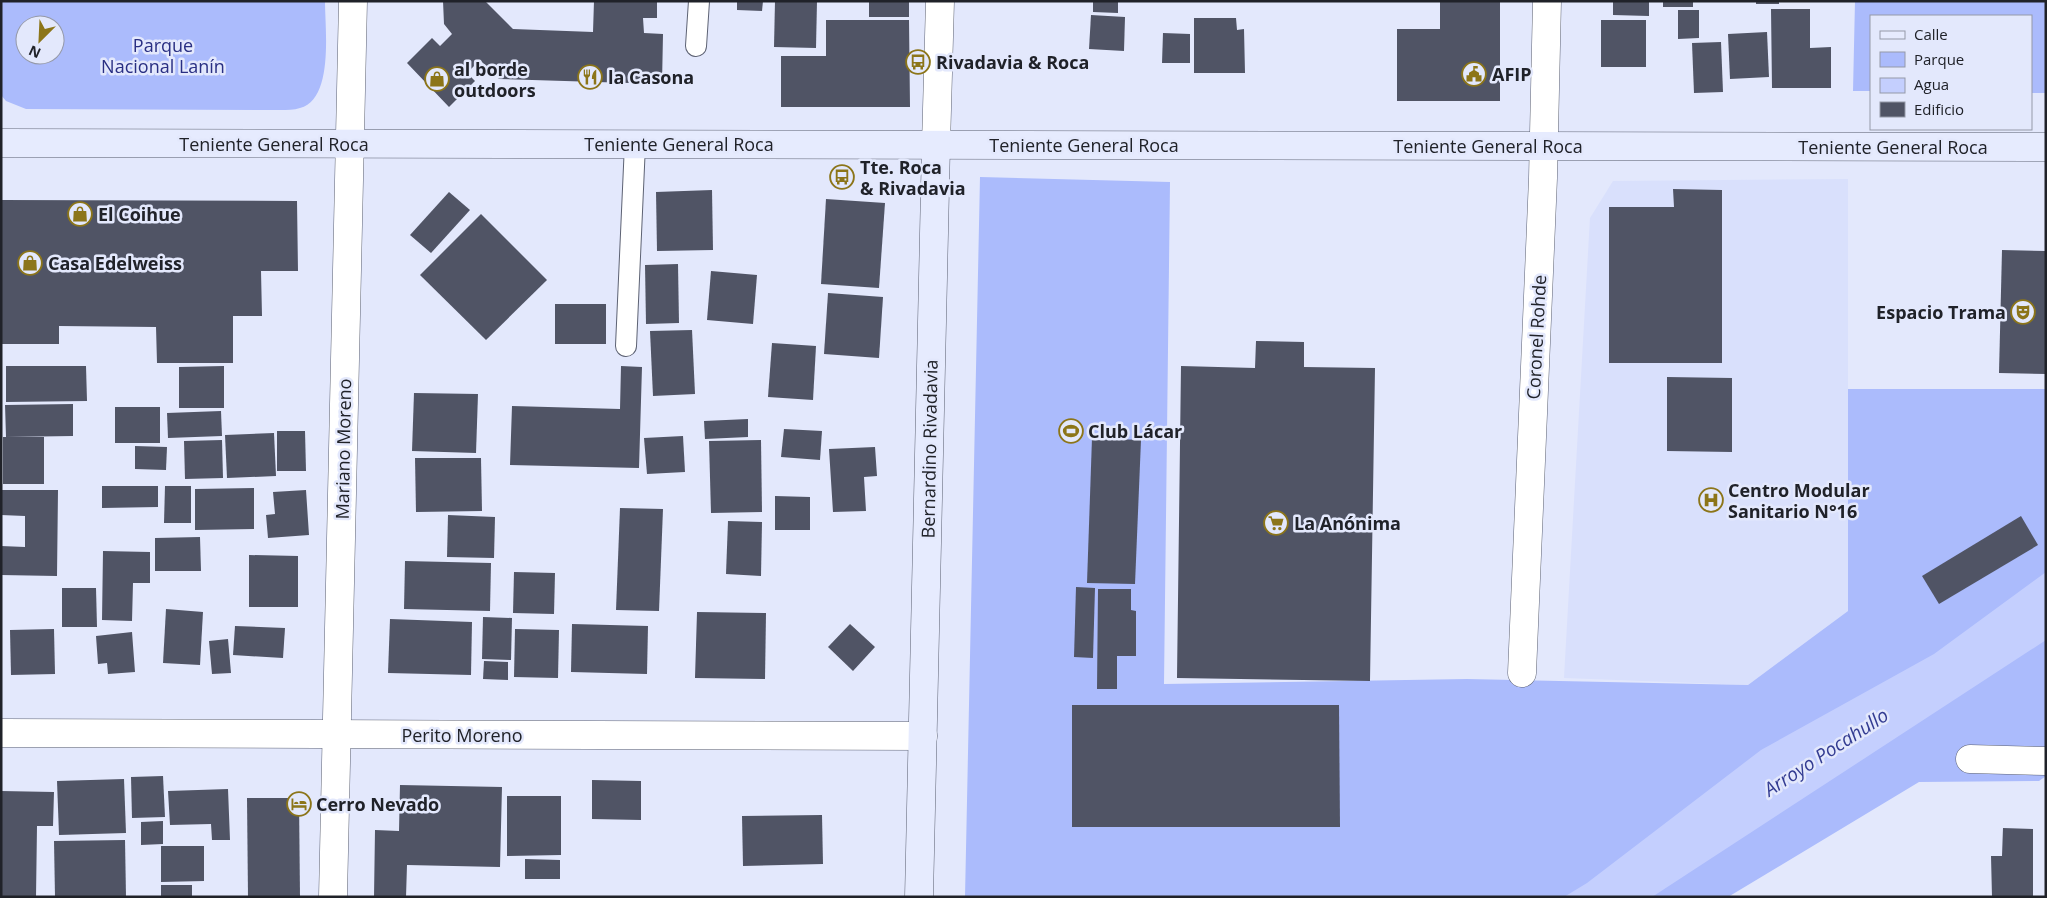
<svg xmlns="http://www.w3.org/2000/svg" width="2047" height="898" viewBox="0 0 2047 898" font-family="'Open Sans',sans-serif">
  <rect width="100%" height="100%" fill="#e3e8fc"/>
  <path fill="#d9e0fc" d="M1848,179V611L1748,685L1564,678L1590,218L1613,181Z"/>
  <g fill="#abbbfc" fill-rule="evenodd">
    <path d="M1,1H325C325,29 334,99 300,108C294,110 287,110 280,110L26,109L6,101L1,95ZM25,25H55V55H25Z"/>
    <path d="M1855,1H2046V93H2031V16H1871V91H1853Z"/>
    <path d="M980,177L1170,182L1164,684L1467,679L1748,685L1848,611V389H2046V776L2039,781L1919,782L1728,897H965Z"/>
  </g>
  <path fill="#c4cffe" d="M2046,572V640L1652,897H1564L1587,883L1761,750L1934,654Z"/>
  <g fill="#505465">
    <path d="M443,1H485L513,29L593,32L594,1H657V18H643L644,33L663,34L662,84L499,79L480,60L467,73L475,81L449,107L407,63L432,38L440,46L452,34L444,24Z"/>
    <path d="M737,1H763L762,11L737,10Z"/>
    <path d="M775,1H817L816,48L774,47Z"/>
    <rect x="869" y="1" width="40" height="16"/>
    <path d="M1093,1H1118V13L1093,12Z"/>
    <path d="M1440,1H1500V101H1397V29H1440Z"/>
    <path d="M1613,1H1649V16L1613,15Z"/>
    <rect x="1663" y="1" width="30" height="6"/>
    <rect x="1756" y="1" width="23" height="3"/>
    <path d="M1771,9H1810V48L1831,47V88H1772Z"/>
    <path d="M1678,10H1699V38L1678,39Z"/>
    <path d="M1091,15L1125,17L1124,51L1089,49Z"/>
    <path d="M1194,18H1236L1237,30L1244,29L1245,73H1194Z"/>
    <path d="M826,20H909L910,107H781V56H826Z"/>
    <rect x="1601" y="20" width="45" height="47"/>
    <path d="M1767,32L1769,77L1730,79L1728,34Z"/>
    <path d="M1163,33L1190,34V63H1162Z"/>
    <path d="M1721,42L1723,92L1694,93L1692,43Z"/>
    <path d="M1673,189L1722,190V363H1609V207H1674Z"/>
    <path d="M712,190L713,250L657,251L656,192Z"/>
    <path d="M449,192L470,210L431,253L410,235Z"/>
    <path d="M826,199L885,203L879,288L821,284Z"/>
    <path d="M1,200L297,201L298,271H261L262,316H233V363H157L156,327L59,326V344H1Z"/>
    <path d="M481,214L547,280L486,340L420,275Z"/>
    <path d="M2002,250L2046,251V374L1999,373Z"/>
    <path d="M678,264L679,323L646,324L645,265Z"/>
    <path d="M711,271L757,275L753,324L707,320Z"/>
    <path d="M828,293L883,297L879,358L824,354Z"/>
    <rect x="555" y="304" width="51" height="40"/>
    <path d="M692,330L695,394L653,396L650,331Z"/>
    <path d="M1256,341L1304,342V367L1375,368L1370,681L1177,678L1181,366L1255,368Z"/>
    <path d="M772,343L816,346L813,400L768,397Z"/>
    <path d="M6,366H86L87,401L6,402Z"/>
    <path d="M224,366V408H179V367Z"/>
    <path d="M621,366L642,367L639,468L510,465L512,406L620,409Z"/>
    <path d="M1667,377L1732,378V452L1667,451Z"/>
    <path d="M414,393L478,394L476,453L412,451Z"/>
    <path d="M73,404V436L6,437L5,405Z"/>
    <rect x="115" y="407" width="45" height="36"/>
    <path d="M221,411L222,436L168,438L167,413Z"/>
    <path d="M748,419V437L705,439L704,421Z"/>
    <path d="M784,429L822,431L820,460L781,457Z"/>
    <path d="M277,431H305L306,471H277Z"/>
    <path d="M274,433L276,476L227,478L225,435Z"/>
    <path d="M683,436L685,472L647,474L644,438Z"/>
    <rect x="3" y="437" width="41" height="47"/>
    <path d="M1092,438L1141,440L1135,584L1087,583Z"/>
    <path d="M222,440L223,478L185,479L184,441Z"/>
    <path d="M761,440L762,512L711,513L709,441Z"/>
    <path d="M135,446L167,447L166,470L135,469Z"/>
    <path d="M875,447L877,476L864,477L866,511L833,512L829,449Z"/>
    <path d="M415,458H481L482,511L416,512Z"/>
    <path d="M102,486H158V507L102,508Z"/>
    <path d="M165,486H191V523H164Z"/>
    <path d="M254,488V529L195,530V489Z"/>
    <path d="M1,490H58L57,576L1,575V546L25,547V516L1,515Z"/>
    <path d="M306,490L309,535L268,538L266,515L275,514L273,492Z"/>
    <path d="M775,496L810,497V530H775Z"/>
    <path d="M620,508L663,509L659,611L616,610Z"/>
    <path d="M448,515L495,517L494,558L447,557Z"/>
    <path d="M2021,516L2038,545L1939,604L1922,576Z"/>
    <path d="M728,521L762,522L761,576L726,574Z"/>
    <path d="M200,537L201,571H155V538Z"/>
    <path d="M103,551L150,552V583H133L132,621L102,620Z"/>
    <path d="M249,555L298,556V607H249Z"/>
    <path d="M405,561L491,563L490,611L404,609Z"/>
    <path d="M514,572L555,573L554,614L513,613Z"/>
    <path d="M1076,587L1095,588L1093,658L1074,657Z"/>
    <path d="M62,588H96L97,627H62Z"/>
    <path d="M1098,589H1131V610L1136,611V656H1117V689H1097Z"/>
    <path d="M166,609L203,612L200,665L163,663Z"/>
    <path d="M697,612L766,613L765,679L695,678Z"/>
    <path d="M483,617L512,618L511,660L482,659Z"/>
    <path d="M390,619L472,622L471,675L388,673Z"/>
    <path d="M572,624L648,626L647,674L571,672Z"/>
    <path d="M850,624L875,647L853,671L828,647Z"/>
    <path d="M235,626L285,628L283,658L233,655Z"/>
    <path d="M54,629L55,674L11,675L10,630Z"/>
    <path d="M515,629L559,630L558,678L514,677Z"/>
    <path d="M132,632L135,672L108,674L107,663L98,664L96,636Z"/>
    <path d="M228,639L231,673L212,674L209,641Z"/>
    <path d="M484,661L508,662V680L483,679Z"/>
    <path d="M1072,705H1339L1340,827H1072Z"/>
    <path d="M163,776L165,817L132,818L131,777Z"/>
    <path d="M124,779L126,833L59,835L57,781Z"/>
    <path d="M592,780L641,781V820L592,819Z"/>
    <path d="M400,785L502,787L500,867L407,865L406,897H374L375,830L399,831Z"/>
    <path d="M228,789L230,840H212L211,824L170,825L168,791Z"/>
    <path d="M1,791L54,792L53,826H37L36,897H1Z"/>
    <path d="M507,796H561V855L507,856Z"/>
    <path d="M247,798H299L300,897H248Z"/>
    <path d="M822,815L823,864L743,866L742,816Z"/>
    <path d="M163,821V844L141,845V822Z"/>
    <path d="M2003,828L2033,829V897H1992L1991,856H2002Z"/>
    <path d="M125,840L126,897H55L54,841Z"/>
    <path d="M161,846H204V881L161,882Z"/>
    <path d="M525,859L560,860V879H525Z"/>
    <rect x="161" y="885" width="31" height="12"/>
  </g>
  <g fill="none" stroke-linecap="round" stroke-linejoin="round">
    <g stroke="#5d6273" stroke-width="22">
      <g id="lane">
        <path d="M696,46L699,1"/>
        <path d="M626,346L635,144"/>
      </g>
    </g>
    <g stroke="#5d6273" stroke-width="29">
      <g id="street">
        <path d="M936,145L940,1"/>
        <path d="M1522,673L1543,178L1547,1"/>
        <path d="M1,733L923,736"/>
        <path d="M1970,759L2046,761"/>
        <path d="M333,897L353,1"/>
      </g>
    </g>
    <g stroke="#5d6273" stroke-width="29">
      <g id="secondary">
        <path d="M1,143L2046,147"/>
        <path d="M919,897L936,145"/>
      </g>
    </g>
    <use href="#lane" stroke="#fff" stroke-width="20"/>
    <use href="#street" stroke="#fff" stroke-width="28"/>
    <use href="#secondary" stroke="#e6ebfe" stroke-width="28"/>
  </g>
  <defs>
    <g id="bus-ring" transform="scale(1.25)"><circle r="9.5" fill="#e3e8fc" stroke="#8c7519" stroke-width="1.5"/><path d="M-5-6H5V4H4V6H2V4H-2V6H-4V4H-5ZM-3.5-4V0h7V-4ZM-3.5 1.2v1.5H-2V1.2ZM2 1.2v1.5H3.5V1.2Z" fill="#8c7519"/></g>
    <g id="civic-ring" transform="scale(1.25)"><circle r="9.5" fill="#e3e8fc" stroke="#8c7519" stroke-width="1.5"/><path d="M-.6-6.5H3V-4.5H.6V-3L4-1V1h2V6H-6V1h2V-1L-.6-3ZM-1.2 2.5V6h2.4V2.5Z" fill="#8c7519"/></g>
    <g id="restaurant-ring" transform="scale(1.25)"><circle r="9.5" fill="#e3e8fc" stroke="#8c7519" stroke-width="1.5"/><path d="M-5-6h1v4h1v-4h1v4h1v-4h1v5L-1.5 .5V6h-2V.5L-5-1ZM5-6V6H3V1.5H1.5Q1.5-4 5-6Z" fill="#8c7519"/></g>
    <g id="shop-ring" transform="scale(1.25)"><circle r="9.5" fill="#e3e8fc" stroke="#8c7519" stroke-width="1.5"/><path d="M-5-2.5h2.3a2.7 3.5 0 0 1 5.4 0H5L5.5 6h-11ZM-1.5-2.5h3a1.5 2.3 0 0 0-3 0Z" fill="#8c7519"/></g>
    <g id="theatre-ring" transform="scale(1.25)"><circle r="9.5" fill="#e3e8fc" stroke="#8c7519" stroke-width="1.5"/><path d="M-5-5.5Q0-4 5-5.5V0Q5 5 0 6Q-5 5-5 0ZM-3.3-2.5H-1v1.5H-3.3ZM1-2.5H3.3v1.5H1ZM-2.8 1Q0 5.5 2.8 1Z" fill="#8c7519"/></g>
    <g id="stadium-ring" transform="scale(1.25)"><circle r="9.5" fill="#e3e8fc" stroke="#8c7519" stroke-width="1.5"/><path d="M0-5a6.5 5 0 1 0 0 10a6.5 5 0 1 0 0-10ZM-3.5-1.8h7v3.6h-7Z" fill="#8c7519"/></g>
    <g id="hospital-ring" transform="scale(1.25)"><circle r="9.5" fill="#e3e8fc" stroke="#8c7519" stroke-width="1.5"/><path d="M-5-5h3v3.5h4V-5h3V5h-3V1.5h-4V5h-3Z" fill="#8c7519"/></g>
    <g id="supermarket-ring" transform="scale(1.25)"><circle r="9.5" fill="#e3e8fc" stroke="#8c7519" stroke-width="1.5"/><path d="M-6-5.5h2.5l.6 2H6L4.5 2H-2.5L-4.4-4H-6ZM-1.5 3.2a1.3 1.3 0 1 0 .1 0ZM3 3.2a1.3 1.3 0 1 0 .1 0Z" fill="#8c7519"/></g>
    <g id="hotel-ring" transform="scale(1.25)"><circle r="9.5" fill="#e3e8fc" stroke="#8c7519" stroke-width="1.5"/><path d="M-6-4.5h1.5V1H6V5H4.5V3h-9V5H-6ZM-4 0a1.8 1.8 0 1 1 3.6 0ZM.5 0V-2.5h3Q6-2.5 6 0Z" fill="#8c7519"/></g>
  </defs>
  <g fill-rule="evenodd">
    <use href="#bus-ring" x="918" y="62"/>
    <use href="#civic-ring" x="1474" y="74"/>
    <use href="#restaurant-ring" x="590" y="77"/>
    <use href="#shop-ring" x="437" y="79"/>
    <use href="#bus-ring" x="842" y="177"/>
    <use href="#shop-ring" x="80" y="214"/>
    <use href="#shop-ring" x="30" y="263"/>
    <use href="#theatre-ring" x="2023" y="312"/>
    <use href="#stadium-ring" x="1071" y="431"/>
    <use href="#hospital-ring" x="1711" y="500"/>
    <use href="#supermarket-ring" x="1276" y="523"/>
    <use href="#hotel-ring" x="299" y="804"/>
  </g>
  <g text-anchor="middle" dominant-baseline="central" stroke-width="5" stroke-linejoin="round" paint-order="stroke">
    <g font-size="18" fill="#292f83" stroke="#e3e8fc">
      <text x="163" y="45">Parque<tspan x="163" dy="21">Nacional Lanín</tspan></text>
    </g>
    <g font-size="18" font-weight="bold" fill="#202229" stroke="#e3e8fc" text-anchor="start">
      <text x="936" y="62">Rivadavia &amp; Roca</text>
      <text x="454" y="69">al borde<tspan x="454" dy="21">outdoors</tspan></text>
      <text x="1492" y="74">AFIP</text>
      <text x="608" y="77">la Casona</text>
      <text x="860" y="167">Tte. Roca<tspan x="860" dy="21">&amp; Rivadavia</tspan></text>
      <text x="98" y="214">El Coihue</text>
      <text x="48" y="263">Casa Edelweiss</text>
      <text x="2006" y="312" text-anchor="end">Espacio Trama</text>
      <text x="1088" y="431">Club Lácar</text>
      <text x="1728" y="490">Centro Modular<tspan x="1728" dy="21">Sanitario N°16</tspan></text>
      <text x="1294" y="523">La Anónima</text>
      <text x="316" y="804">Cerro Nevado</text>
    </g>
    <g font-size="18" fill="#202229" stroke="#e3e8fc">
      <text x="274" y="144">Teniente General Roca</text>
      <text x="679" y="144">Teniente General Roca</text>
      <text x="1084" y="145">Teniente General Roca</text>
      <text x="1488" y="146">Teniente General Roca</text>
      <text x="1893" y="147">Teniente General Roca</text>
      <text transform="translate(1536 337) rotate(-87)">Coronel Rohde</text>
      <text transform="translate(343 449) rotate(-89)">Mariano Moreno</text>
      <text transform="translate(929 449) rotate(-89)">Bernardino Rivadavia</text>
      <text x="462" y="735">Perito Moreno</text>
    </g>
    <g font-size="19" font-style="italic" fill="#333c92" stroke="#e3e8fc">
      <text transform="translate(1826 752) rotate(-33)">Arroyo Pocahullo</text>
    </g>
  </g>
  <rect width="2047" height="898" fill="none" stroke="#202229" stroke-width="5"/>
  <rect x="1870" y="15" width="162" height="115" fill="#e3e8fc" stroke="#9599a8"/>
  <rect x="1880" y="31" width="25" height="8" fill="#e6ebfe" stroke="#9599a8"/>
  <text x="1914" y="40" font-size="15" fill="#202229">Calle</text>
  <rect x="1880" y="52" width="25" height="15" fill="#abbbfc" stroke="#9599a8"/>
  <text x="1914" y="65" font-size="15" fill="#202229">Parque</text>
  <rect x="1880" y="78" width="25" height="15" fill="#c4cffe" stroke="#9599a8"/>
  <text x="1914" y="90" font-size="15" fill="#202229">Agua</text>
  <rect x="1880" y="102" width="25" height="15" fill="#505465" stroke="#9599a8"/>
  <text x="1914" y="115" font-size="15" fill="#202229">Edificio</text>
  <g transform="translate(40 40) rotate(204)"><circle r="24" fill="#e3e8fc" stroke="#9599a8"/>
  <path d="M0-4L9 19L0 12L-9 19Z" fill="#8c7519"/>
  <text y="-8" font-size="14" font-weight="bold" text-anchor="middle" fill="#202229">N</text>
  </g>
</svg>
